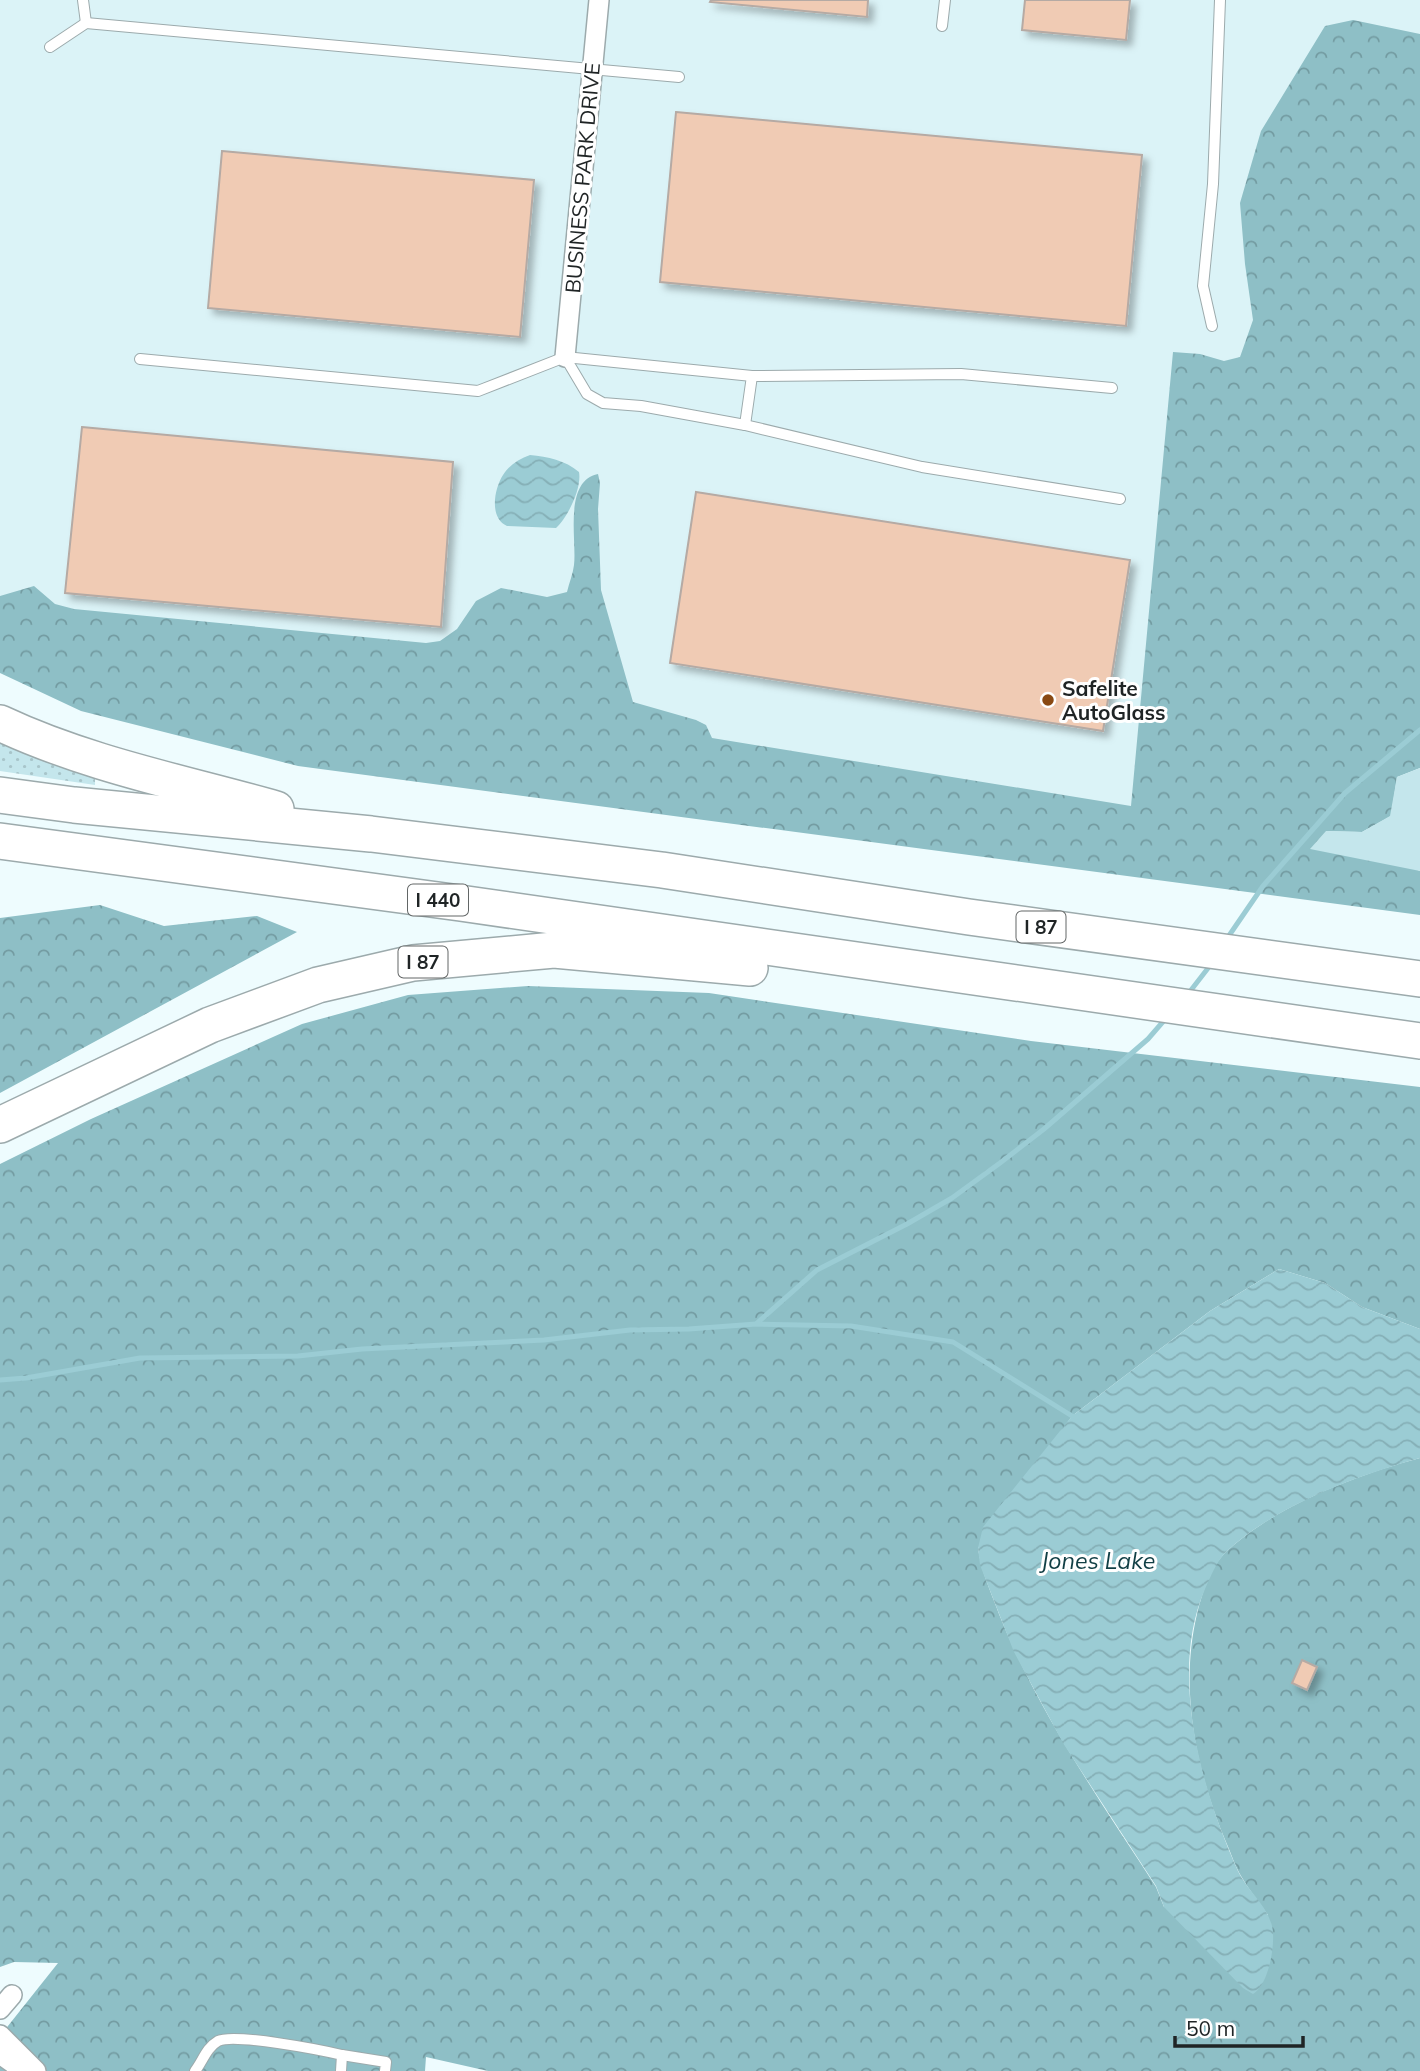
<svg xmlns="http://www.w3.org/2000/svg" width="1420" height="2071" viewBox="0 0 1420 2071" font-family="Mulish,sans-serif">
  <defs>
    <pattern id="grass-dots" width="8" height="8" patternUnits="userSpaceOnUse" patternTransform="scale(1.75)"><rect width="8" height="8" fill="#c4e6ec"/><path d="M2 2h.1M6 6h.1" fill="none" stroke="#a8c5ca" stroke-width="1.8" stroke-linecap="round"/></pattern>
    <pattern id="forest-crowns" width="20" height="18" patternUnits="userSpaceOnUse" patternTransform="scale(1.75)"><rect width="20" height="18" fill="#8ebfc6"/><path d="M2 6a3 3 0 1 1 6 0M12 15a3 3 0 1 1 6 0" fill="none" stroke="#739ba1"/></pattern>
    <pattern id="water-waves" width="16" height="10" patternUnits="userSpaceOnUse" patternTransform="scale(1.75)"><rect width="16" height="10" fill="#9bccd4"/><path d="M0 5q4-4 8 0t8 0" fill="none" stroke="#85afb6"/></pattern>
    <filter id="shadow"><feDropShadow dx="5.5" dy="5.5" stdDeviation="3.5" flood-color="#0004"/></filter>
  </defs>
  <rect width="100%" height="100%" fill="#eefcfe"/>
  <path fill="#dbf3f7" d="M0,0H1420V768L1397,777L1391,816L1310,849L0,625Z"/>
  <path fill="url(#grass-dots)" d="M0,739L38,758L95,778V785L0,771Z"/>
  <g fill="url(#forest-crowns)">
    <path d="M1353,20L1420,34V768L1397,777L1391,816L1362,832L1326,831L1420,871V915L298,766L81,711L0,673V596L34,586L55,604L74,609L426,643L440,641L457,629L476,601L501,588L547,597L567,592C569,583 573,574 574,565C577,541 563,481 598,474L600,483L598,509L601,590L633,702L696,720L706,725L712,738L1131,806L1173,352L1200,354L1224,361L1240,357L1253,320L1245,264L1240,203L1261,131L1325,26Z"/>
    <path d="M100,905L164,926L257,916L297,932L0,1093V918Z"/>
    <path d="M528,986L709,993L1031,1041L1420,1087V1329L1362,1307L1325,1283L1279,1269L1210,1311L1072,1416L978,1548C981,1571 991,1592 999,1614C1038,1712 1099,1799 1156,1887L1164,1907L1268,1915C1259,1902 1249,1890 1241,1876C1235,1866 1231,1853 1226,1842C1196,1771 1179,1690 1197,1614C1202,1594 1210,1567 1226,1552C1275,1506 1356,1475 1420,1458V2071H488L426,2057L425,2071H0V2036L58,1963L14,1962L0,1967V1164L91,1119L302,1024L408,995Z"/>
  </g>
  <path fill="#c4e6ec" d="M1420,768V871L1310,849L1326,831L1362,832L1390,816L1397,777Z"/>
  <g fill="url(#water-waves)">
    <path d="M530,455C548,457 565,460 579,472C582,488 568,517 556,528L507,526C489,518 494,489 503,475C509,465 519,459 530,455Z"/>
    <path d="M1279,1269L1325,1283L1362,1307L1420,1329V1458C1356,1476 1275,1506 1226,1552C1216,1562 1211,1576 1205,1589C1168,1674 1202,1791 1238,1871C1247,1890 1267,1905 1272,1926C1276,1943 1269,1985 1253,1994L1243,1988L1164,1907L1156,1886L1063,1743L1014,1652L980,1565L978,1548L983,1527L1072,1416L1210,1311Z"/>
  </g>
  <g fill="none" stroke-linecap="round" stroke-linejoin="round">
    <g stroke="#9bccd4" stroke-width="5">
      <path d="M1226,940L1263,886L1345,793L1420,730"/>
      <path d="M1188,994L1212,963"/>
      <path d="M757,1323L817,1270L907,1224L952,1198L1000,1163L1044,1129L1148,1039L1167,1017"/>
      <path d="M0,1380L26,1378L140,1358L298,1356L362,1349L544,1340L630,1330L689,1329L756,1324L851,1326L953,1342L1072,1416L1077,1417"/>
    </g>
  </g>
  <g fill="#f0cbb4" stroke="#b5aaa4" stroke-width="2" filter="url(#shadow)">
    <path d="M711,0H868L867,17L710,2Z"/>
    <path d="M1025,0H1130L1126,40L1022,30Z"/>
    <path d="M676,112L1142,155L1126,326L660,282Z"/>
    <path d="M222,151L534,180L520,337L208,308Z"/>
    <path d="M82,427L453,462L441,627L65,593Z"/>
    <path d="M696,492L1130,560L1103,731L670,663Z"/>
    <path d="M1302,1660L1317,1667L1307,1690L1292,1683Z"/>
  </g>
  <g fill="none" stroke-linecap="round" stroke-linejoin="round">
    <g stroke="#9caaac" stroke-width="12">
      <g id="lane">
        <path d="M83,0L86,23"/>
        <path d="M942,26L945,0"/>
        <path d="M50,47L86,23L679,77"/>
        <path d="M1212,326L1203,286L1213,184L1220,0"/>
        <path d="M565,357L587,394L603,403L641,406L745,425L922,467L1120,499"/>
        <path d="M140,359L478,391L565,357L752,376L745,425"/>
        <path d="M752,376L961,374L1112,388"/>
        <path d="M342,2055L386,2062L385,2071"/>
        <path d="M195,2071C203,2061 206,2048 218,2041C234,2033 321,2050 342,2055L341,2071"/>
      </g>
    </g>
    <g stroke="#9caaac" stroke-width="22">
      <g id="street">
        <path d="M565,357L599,0"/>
        <path d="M0,2009L12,1995"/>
        <path d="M0,2035L36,2071"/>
        <path d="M0,2054L14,2064L18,2071"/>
      </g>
    </g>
    <g stroke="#9caaac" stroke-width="38">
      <g id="highway">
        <path d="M0,723C87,764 184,783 276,809"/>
        <path d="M0,795L74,805L371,834L662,870L969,917L1420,979"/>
        <path d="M0,841L460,903L1420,1041"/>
        <path d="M0,1125L210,1025L318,985L413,963L554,950L750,968"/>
      </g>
    </g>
    <use href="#lane" stroke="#fff" stroke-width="10"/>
    <use href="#street" stroke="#fff" stroke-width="19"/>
    <use href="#highway" stroke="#fff" stroke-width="35"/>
  </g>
  <circle fill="#894913" stroke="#fff" stroke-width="2.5" cx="1048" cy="700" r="7"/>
  <g text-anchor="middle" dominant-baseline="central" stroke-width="6" stroke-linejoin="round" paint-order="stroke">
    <g fill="#fff" stroke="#626666" stroke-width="2">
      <rect x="408" y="884.5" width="60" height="31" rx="5"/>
      <rect x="1016.5" y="911.5" width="49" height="31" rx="5"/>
      <rect x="398.5" y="946.5" width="49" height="31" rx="5"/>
    </g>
    <g font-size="19" font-weight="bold" fill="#1f2425">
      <text x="438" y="900">I 440</text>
      <text x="1041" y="927">I 87</text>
      <text x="423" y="962">I 87</text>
    </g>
    <g font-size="21" fill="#1f2425" stroke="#fff">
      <text transform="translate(582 178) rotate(-85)">BUSINESS PARK DRIVE</text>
    </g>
    <g font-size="21" font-weight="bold" fill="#1f2425" stroke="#fff" text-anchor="start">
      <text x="1062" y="688">Safelite<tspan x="1062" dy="24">AutoGlass</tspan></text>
    </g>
    <g font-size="23" font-style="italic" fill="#113f45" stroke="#fff">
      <text x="1098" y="1560">Jones Lake</text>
    </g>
  </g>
  <path d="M1175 2036v10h128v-10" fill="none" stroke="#1f2425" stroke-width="3.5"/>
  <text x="1186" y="2036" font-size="21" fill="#1f2425" stroke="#ffffff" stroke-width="5" paint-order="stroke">50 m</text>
</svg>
